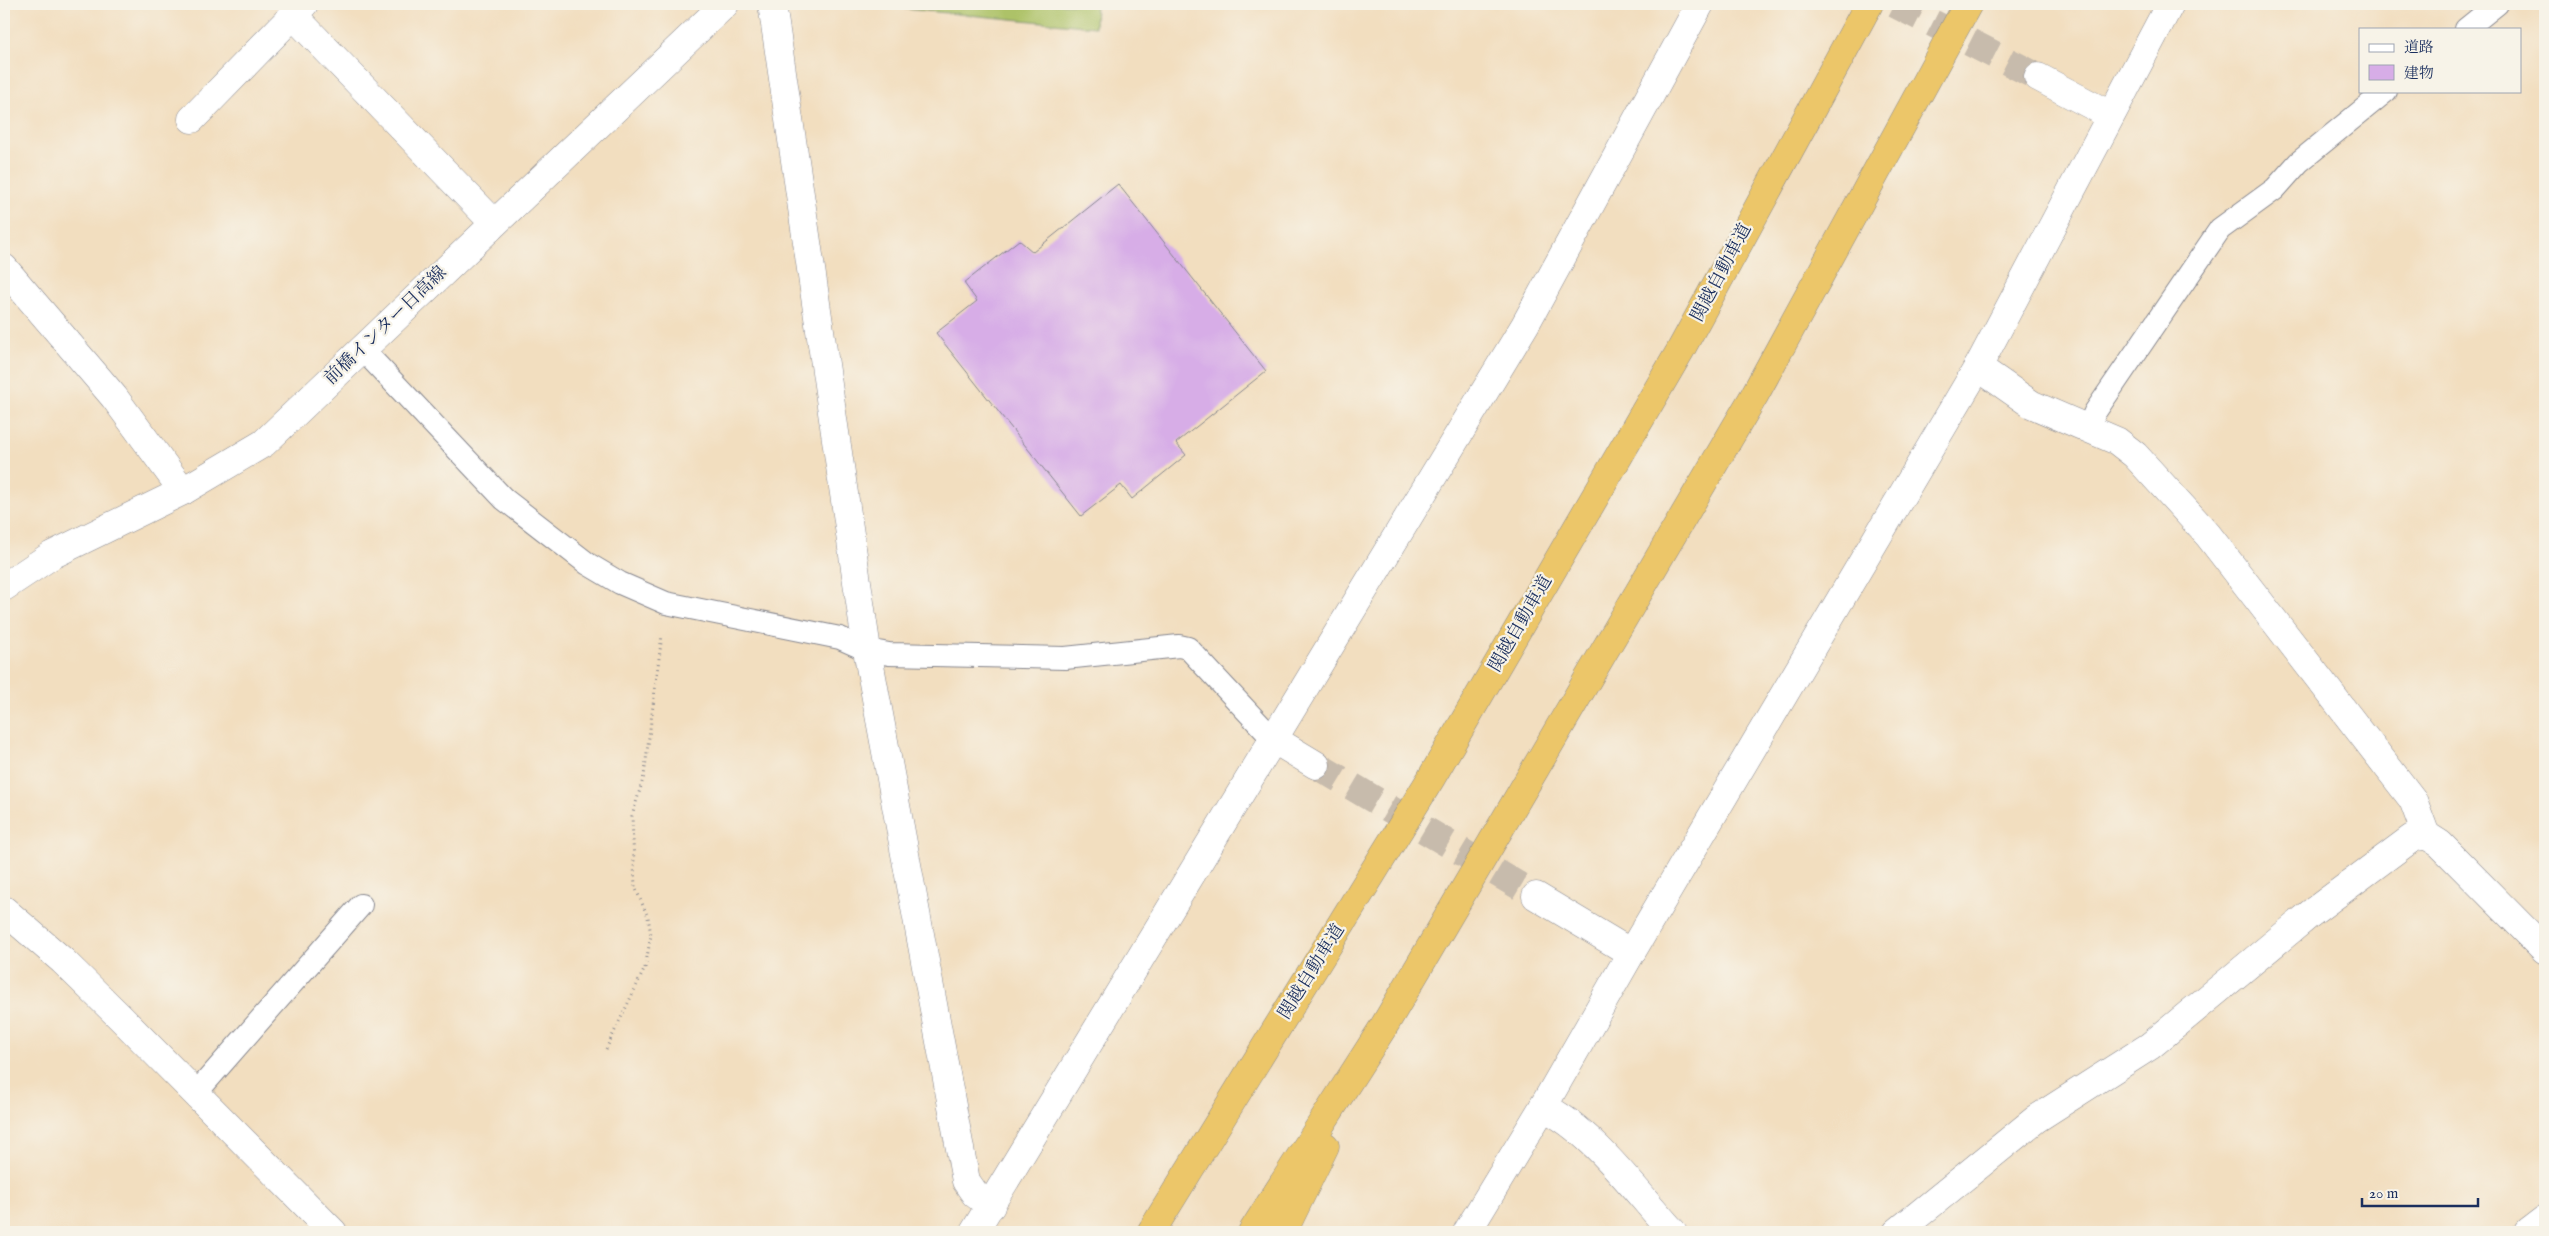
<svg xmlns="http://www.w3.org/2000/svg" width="2549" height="1236" viewBox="0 0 2549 1236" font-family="'IM FELL English','Noto Serif JP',serif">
  <rect width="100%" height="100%" fill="#f7f3e8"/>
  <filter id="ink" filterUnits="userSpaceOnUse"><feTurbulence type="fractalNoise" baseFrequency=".02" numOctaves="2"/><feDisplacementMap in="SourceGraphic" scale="10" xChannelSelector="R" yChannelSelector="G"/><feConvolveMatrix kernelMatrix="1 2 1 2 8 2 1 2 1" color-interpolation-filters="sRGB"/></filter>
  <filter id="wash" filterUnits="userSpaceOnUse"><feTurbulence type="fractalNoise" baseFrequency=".0096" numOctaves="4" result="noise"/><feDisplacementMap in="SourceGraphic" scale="20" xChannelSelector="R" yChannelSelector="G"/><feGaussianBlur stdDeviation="1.12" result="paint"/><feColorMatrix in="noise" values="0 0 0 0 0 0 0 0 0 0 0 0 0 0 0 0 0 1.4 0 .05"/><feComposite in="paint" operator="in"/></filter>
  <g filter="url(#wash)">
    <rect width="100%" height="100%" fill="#f2debf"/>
    <path fill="#adc267" stroke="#647862" d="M900,4H1096L1095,27L905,9Z"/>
    <g id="blocks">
      <path fill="#d7ade7" d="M1118,184L1266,371L1176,443L1186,455L1132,499L1121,485L1081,516L936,333L977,301L964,283L1019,240L1033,252Z"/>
    </g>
  </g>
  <g filter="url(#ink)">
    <use href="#blocks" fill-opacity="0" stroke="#86868e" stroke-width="1"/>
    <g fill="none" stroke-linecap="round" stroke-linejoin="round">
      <g stroke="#c7bbac" stroke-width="28" stroke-dasharray="28 14" stroke-linecap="butt">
        <path d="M1895,4L2038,77"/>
        <path d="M1316,765L1536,896"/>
      </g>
      <g stroke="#86868e" stroke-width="24">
        <g id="service">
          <path d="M2466,29L2497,4"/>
          <path d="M363,350L504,499L588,564L620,583L666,603L840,638L867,650L889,654L1065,658L1179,646L1188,648L1273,739"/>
          <path d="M2088,428L2095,412L2220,229L2275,189L2299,162L2386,91"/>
          <path d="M196,1093L361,905"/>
        </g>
      </g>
      <g stroke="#86868e" stroke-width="29">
        <g id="minor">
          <path d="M772,4L867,650L966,1181L975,1194L991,1206"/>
          <path d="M293,15L493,222"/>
          <path d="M2038,77L2110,115"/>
          <path d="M192,119L304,4"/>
          <path d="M4,268L114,397L183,491"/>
          <path d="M1978,367L2031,404L2117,441L2135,455L2208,535L2413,800L2426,835"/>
          <path d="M4,587L52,555L183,491L264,443L725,4"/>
          <path d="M1273,739L1316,765"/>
          <path d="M1536,896L1631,953"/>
          <path d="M4,910L63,961L121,1018L333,1232"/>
          <path d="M1543,1107C1592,1130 1636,1192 1673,1232"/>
          <path d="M1467,1232L1543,1107L1631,953L1978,367L2170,4"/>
          <path d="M1897,1232L2036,1119L2150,1046L2310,914L2412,838L2426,835L2440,844L2545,950"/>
          <path d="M2528,1232L2545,1219"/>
        </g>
      </g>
      <g stroke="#86868e" stroke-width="29">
        <path id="tertiary" d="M974,1232L1525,325L1700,4"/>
      </g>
      <g stroke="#86868e" stroke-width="29">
        <g id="motorway">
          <path d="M1151,1232L1430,780L1680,351L1869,4"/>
          <path d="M1252,1232L1384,1026L1754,396L1968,4"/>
          <path d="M1283,1232L1325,1146"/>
        </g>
      </g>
      <path stroke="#86868e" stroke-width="3" stroke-dasharray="1 4" stroke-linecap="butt" d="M606,1049L645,968L651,935L648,917L635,887L632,816L644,776L662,635"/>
      <use href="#service" stroke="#fff" stroke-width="22"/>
      <use href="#minor" stroke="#fff" stroke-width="28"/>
      <use href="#tertiary" stroke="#fff" stroke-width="28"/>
      <use href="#motorway" stroke="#ecc669" stroke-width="28"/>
    </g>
  </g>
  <g text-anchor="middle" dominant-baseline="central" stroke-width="4.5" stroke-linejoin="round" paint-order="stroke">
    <g font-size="18" fill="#1b2f5e" stroke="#f7f3e8">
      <text transform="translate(1722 273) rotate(-62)">関越自動車道</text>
      <text transform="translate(386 326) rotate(-44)">前橋インター日高線</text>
      <text transform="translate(1521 624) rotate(-60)">関越自動車道</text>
      <text transform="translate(1312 972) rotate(-58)">関越自動車道</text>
    </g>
  </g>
  <rect width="2549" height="1236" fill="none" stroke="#f7f3e8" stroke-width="20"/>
  <rect x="2359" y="28" width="162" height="65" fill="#f7f3e8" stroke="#9fa5b1"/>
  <rect x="2369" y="44" width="25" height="8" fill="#ffffff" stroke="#9fa5b1"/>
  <text x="2404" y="52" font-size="15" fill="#1b2f5e">道路</text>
  <rect x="2369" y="65" width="25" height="15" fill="#d7ade7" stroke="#9fa5b1"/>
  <text x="2404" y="78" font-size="15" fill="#1b2f5e">建物</text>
  <path d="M2362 1198v8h116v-8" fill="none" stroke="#1b2f5e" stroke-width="2.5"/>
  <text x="2369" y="1198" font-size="15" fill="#1b2f5e" stroke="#f7f3e8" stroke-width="4" paint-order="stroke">20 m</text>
</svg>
